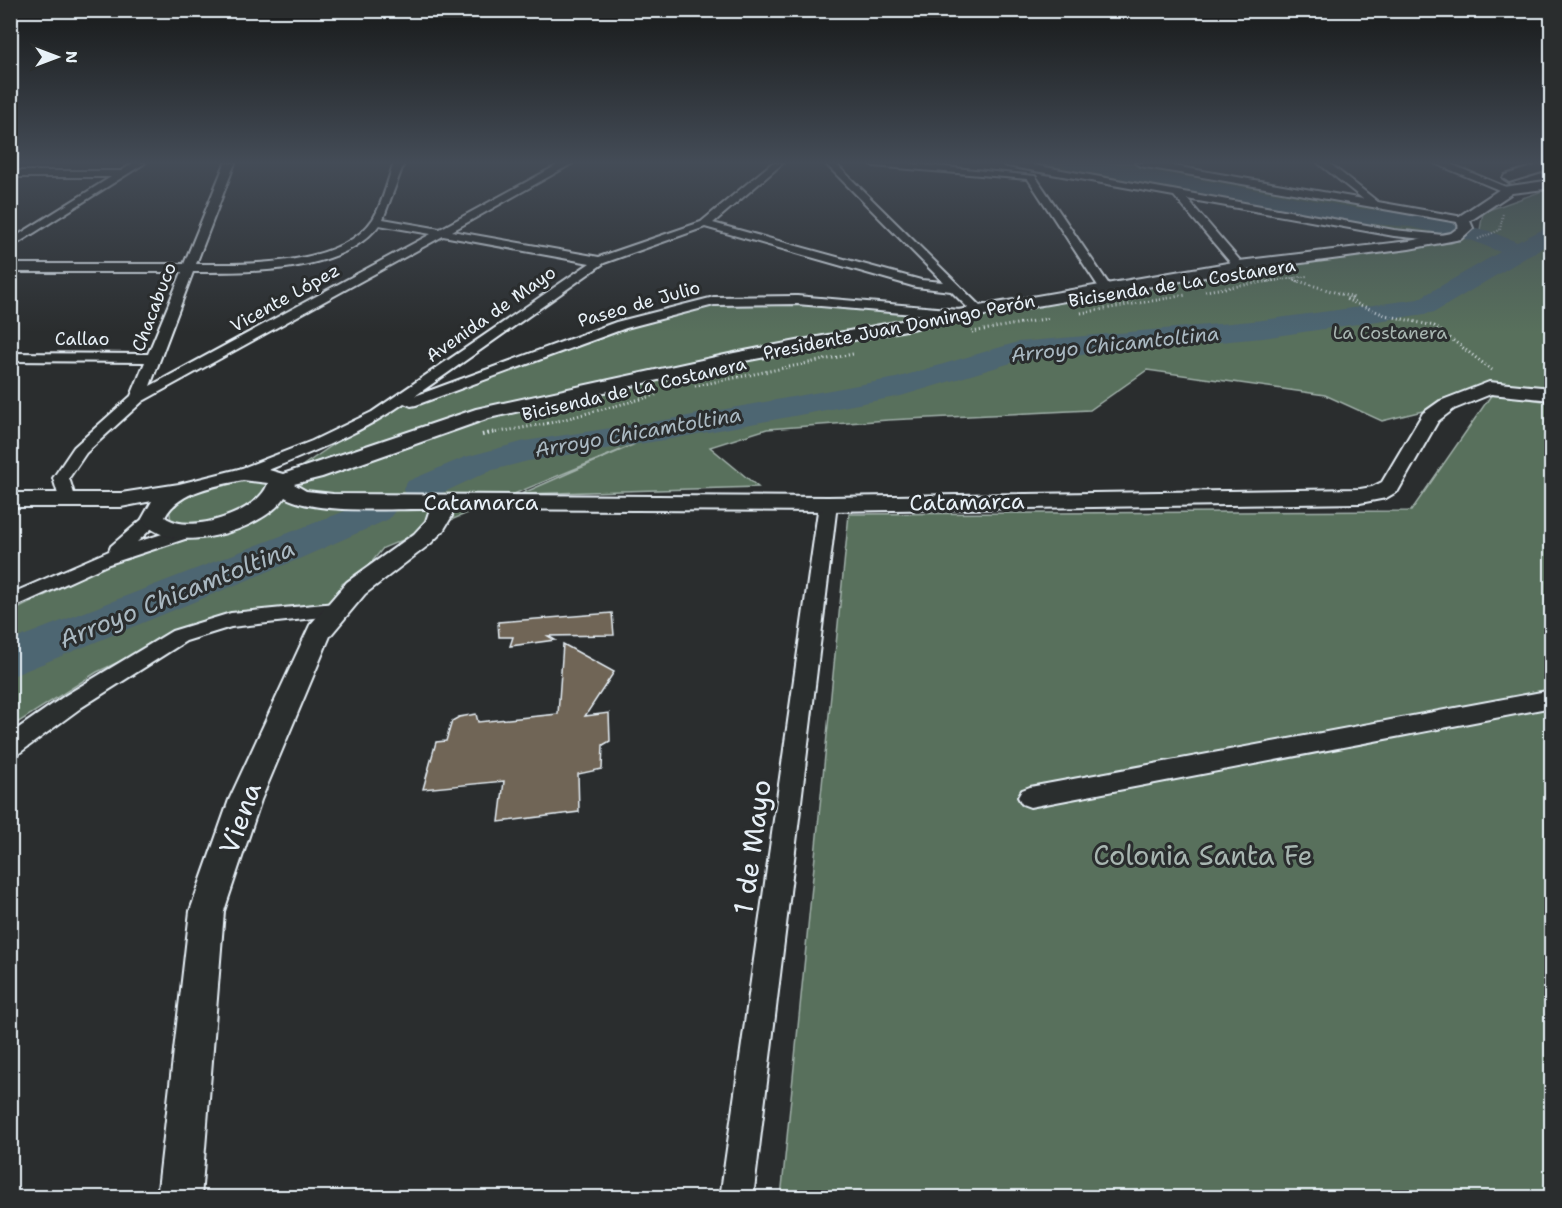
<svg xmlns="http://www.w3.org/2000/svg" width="1562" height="1208" viewBox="0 0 1562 1208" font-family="'Shantell Sans',sans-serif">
  <rect width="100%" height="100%" fill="#2a2d2e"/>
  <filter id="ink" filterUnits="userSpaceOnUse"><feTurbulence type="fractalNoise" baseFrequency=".0167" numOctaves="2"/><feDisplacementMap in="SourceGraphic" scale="12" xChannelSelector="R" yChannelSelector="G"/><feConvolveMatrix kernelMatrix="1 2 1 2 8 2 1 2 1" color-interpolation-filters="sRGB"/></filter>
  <g filter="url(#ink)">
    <g fill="#596f5b" stroke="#a0b0aa" stroke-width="1.5">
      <path d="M1007,163H1139L1463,220L1456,236L1394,233Z"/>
      <path d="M1551,188V394L1477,393L1447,405L1382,421L1325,395L1147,370L1090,410L888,420L767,429L710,447L758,487L521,494L635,444L383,548L367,568L342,584L330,605L205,622L97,672L11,727V612L110,563L233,523L280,481L377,415L621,325L740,299L960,314L1380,249L1451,243L1480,230L1483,212Z"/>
      <path d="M1492,394L1551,402V1197L781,1198L849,514L1411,511Z"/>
      <path d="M243,480H261L272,484L258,505L216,521L187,526L171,521L169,508L187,494Z"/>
    </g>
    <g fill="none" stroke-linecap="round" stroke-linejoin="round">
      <g fill="#4e6672" fill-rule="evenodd">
        <path d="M1062,163H1106L1361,209L1411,213L1489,231L1517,242L1552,225V242L1435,312L1425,314L1263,338L1021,360L901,396L671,439L528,461L489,471L434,497L421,500L408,497L403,489L408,481L465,457L525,441L671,419L896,378L1018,342L1263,320L1418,299L1500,252L1473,241L1411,227L1361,223L1072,169L1065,167Z"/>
        <path d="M376,499L389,503L395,511L389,519L299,559L10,677V641Z"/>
      </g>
    </g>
    <g fill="#706556" stroke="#e8f1f8" stroke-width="1.5">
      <path d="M612,613L614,635L548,636L555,640L510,646L513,637H499L498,622Z"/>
      <path d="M563,644L614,672L585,716L609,713L610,741L603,745L602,769L578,774L579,812L499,822L504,781L423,789L436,742L446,741L452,721L459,717L476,714L478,722L558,714Z"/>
    </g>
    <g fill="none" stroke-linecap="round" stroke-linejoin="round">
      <g stroke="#e8f1f8" stroke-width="4">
        <g id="minor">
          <path d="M133,163H145L10,248V240L111,177H10V171H121Z"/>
          <path d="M225,163H235L196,264C247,264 341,267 373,219C383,203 387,181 394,163H404L383,219L440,229L561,163H573L452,231L599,257L701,222L772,163H783L713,223L921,280L943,282L825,163H835L985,311L979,315L974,314L951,291L916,287L705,227L604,263L415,396L616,322L714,297L797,296L960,310L966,314L960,318L797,304L714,305L626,328L416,405L411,406L404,403C357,436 302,456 249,478H237L235,474L237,470L312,441L372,412L590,263L443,236L143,401L86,453L69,478L76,500L73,504H61L53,478L74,447L131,396L145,362L10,361V353L148,354L182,272H10V264H184ZM379,225L431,234L150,386L193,272C249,272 342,274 379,225Z"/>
          <path d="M869,163H906L1035,176L1112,289L1106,293L1102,292L1028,179L874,166Z"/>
          <path d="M1002,163H1023L1394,230L1443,235L1449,238L1443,241L1394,236L1187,199L1243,264L1245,266L1239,270L1235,268L1174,196L1007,166Z"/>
          <path d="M1135,163H1157L1363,199L1318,163H1329L1378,202L1463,217L1468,220L1463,223L1140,166Z"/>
          <path d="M1434,163H1448L1513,190L1504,192Z"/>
          <path d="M828,499L834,500L837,504L753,1198H720L819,504L822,500Z"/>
          <path d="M153,513L159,515L162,519L137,542L194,524L200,526L203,530L200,534L109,564L10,609V594L109,551L111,546L147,515Z"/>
          <path d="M335,603L342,605L345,610L342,615L231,627L186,641L82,707L18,754L10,756V734L66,695L172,631L231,613Z"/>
          <path d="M1552,690V707L1030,807L1022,804L1018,797L1022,790L1030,787Z"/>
        </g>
      </g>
      <g stroke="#e8f1f8" stroke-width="4">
        <g id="tertiary">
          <path d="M1545,163H1552V169L1509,182L1503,178L1505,175Z"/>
          <path d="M1552,180V188L1512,193L1470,221L1473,228L1461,239L1409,249L1239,271L979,316L734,363L489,418L322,477L294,484L306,491L333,494L828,497L1360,489L1372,487L1382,482L1423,413L1440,401L1489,382L1552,388V400L1491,394L1454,409L1438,421L1398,491L1386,498L1360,503L828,511L452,509V516L443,531L430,544L365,594L330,636L261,800L224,911L201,1198H157L190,911L229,800L310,625L347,582L414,534L426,521L430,509C392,508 316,515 285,497C263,531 168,559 142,519L152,501L121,507H10V493H121L179,484L243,468H262L283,474L476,409L734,353L979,306L1239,261L1409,241L1451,233L1459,227L1456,220L1458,217L1503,187ZM243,480L268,483C260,512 190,536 165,517C179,490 217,486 243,480Z"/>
        </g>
      </g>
      <g stroke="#e8f1f8" stroke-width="2" stroke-dasharray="1 2" stroke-linecap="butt">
        <path d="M1478,239L1500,230L1503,213"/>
        <path d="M1294,280L1300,282"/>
        <path d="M1267,282L1307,276"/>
      </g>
      <g stroke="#e8f1f8" stroke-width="3" stroke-dasharray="1 3" stroke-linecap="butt">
        <path d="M1295,280L1354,298L1345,299L1385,315L1434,326L1492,370"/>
        <path d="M1205,291L1277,280"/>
        <path d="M1081,313L1186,295"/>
        <path d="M972,332L1050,318"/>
        <path d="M695,386L853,354"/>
        <path d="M488,434L550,423L656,395"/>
      </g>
      <path stroke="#e8f1f8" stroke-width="4" stroke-dasharray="1.5 4" stroke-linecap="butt" d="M482,435L496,432"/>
      <use href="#minor" fill="#2a2d2e" fill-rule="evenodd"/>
      <use href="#tertiary" fill="#2a2d2e" fill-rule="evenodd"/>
    </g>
  </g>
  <linearGradient id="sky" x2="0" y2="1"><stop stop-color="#171919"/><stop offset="0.49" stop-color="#444c57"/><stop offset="1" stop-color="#444c57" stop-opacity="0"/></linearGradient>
  <rect width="1562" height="332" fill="url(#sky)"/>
  <g text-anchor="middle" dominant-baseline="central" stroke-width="6" stroke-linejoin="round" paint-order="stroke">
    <g font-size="18" fill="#e8f1f8" stroke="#2a2d2e">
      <text transform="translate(1182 283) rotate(-9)">Bicisenda de La Costanera</text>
      <text transform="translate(285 298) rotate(-29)">Vicente López</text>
      <text transform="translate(639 304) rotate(-16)">Paseo de Julio</text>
      <text transform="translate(154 307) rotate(-69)">Chacabuco</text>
      <text transform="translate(491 314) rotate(-35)">Avenida de Mayo</text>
      <text transform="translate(899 327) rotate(-11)">Presidente Juan Domingo Perón</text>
      <text x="82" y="339">Callao</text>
      <text transform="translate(634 389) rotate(-13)">Bicisenda de La Costanera</text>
    </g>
    <g font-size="18" fill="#a8b6b1" stroke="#2a2d2e">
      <text x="1390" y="333">La Costanera</text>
    </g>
    <g font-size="20" font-style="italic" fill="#aab9c2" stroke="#2a2d2e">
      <text transform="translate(1115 344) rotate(-6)">Arroyo Chicamtoltina</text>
      <text transform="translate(638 432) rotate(-10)">Arroyo Chicamtoltina</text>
    </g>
    <g font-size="22" fill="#e8f1f8" stroke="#2a2d2e">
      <text x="481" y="502">Catamarca</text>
      <text transform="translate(967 502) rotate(-1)">Catamarca</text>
    </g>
    <g font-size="24" font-style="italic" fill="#aab9c2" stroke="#2a2d2e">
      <text transform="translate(177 594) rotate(-22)">Arroyo Chicamtoltina</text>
    </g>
    <g font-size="27" fill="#e8f1f8" stroke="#2a2d2e">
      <text transform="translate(240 818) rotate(-70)">Viena</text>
      <text transform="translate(752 847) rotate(-82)">1 de Mayo</text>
    </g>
    <g font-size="27" fill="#a8b6b1" stroke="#2a2d2e">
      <text x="1203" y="855">Colonia Santa Fe</text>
    </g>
  </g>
  <rect width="1562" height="1208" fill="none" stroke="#2a2d2e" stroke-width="36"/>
  <rect x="18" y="18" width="1526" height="1172" fill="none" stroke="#e8f1f8" stroke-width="2" filter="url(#ink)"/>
  <g transform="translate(57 57) rotate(90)" stroke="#2a2d2e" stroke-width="4.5" paint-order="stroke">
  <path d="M0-4.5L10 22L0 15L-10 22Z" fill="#e8f1f8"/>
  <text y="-9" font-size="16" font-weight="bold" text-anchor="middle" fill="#e8f1f8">N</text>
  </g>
</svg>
